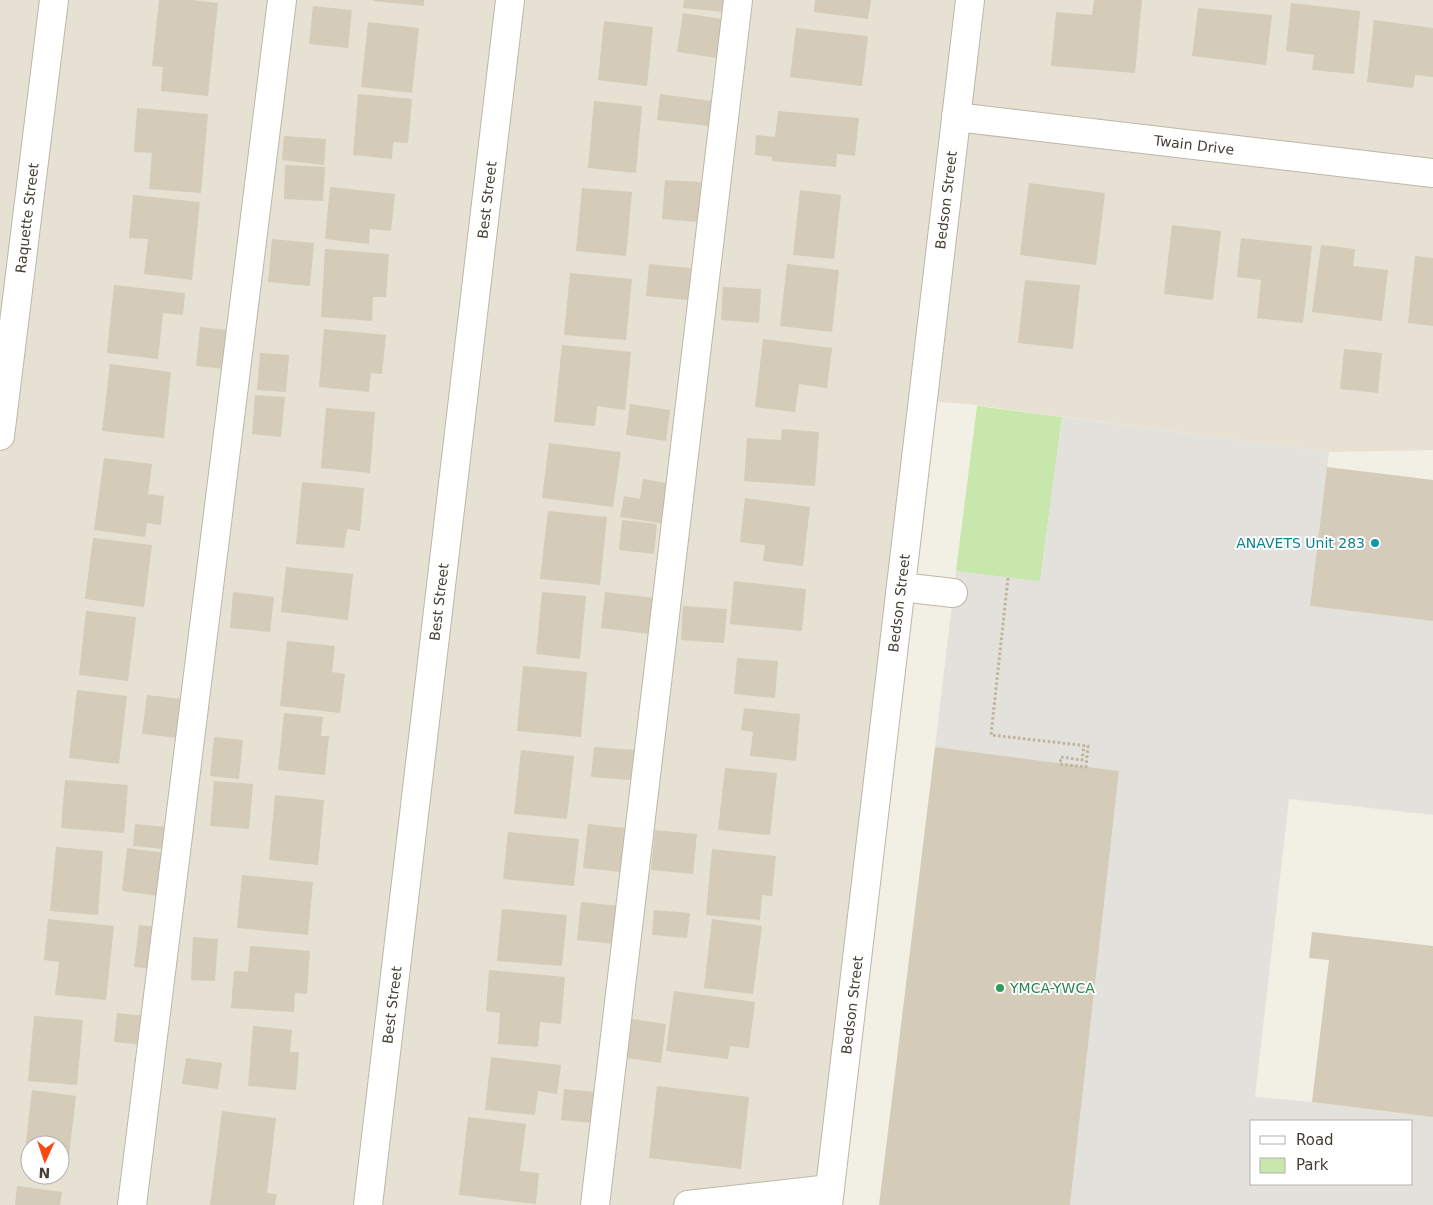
<svg xmlns="http://www.w3.org/2000/svg" width="1433" height="1205" viewBox="0 0 1433 1205" font-family="'DejaVu Sans',sans-serif">
  <rect width="100%" height="100%" fill="#f2efe4"/>
  <path fill="#e6e1d2" fill-rule="evenodd" d="M0,0H1433V450L1329,452L967,404L919,400L830,1189L688,1205H0ZM30,1145H60V1175H30Z"/>
  <path fill="#c8e7ac" d="M977,406L1062,417L1040,582L956,571Z"/>
  <path fill="#e3e1dc" fill-rule="evenodd" d="M1062,417L1329,452L1310,606L1433,621V815L1289,799L1255,1097L1312,1102L1433,1117V1205H1070L1119,771L935,747L956,571L1040,581ZM1252,1121H1412V1184H1252Z"/>
  <g fill="#d4cbb9">
    <path d="M159,0H192L218,3L208,96L161,91L163,67L152,66Z"/>
    <path d="M373,0H424V6L373,1Z"/>
    <path d="M684,0H725L724,12L683,8Z"/>
    <path d="M815,0H871L868,19L814,12Z"/>
    <path d="M1094,0H1142L1135,73L1051,66L1056,12L1092,15Z"/>
    <path d="M1291,3L1360,11L1354,74L1312,70L1314,55L1286,51Z"/>
    <path d="M313,6L352,10L348,48L309,44Z"/>
    <path d="M1198,8L1272,15L1266,65L1192,56Z"/>
    <path d="M683,13L722,19L717,58L677,52Z"/>
    <path d="M1374,20L1433,28V77L1415,75L1413,88L1367,82Z"/>
    <path d="M604,21L653,27L647,86L598,80Z"/>
    <path d="M368,22L419,28L412,93L361,87Z"/>
    <path d="M796,28L868,36L862,86L790,77Z"/>
    <path d="M358,94L412,99L408,143L393,142L392,159L353,155Z"/>
    <path d="M660,94L712,101L708,126L657,120Z"/>
    <path d="M594,101L642,106L636,173L588,168Z"/>
    <path d="M137,108L208,114L201,193L149,189L152,153L134,152Z"/>
    <path d="M778,111L859,118L855,156L837,154L836,167L772,161V157L755,155L756,135L775,137Z"/>
    <path d="M284,136L326,139L324,165L282,160Z"/>
    <path d="M285,165L325,167L323,201L284,199Z"/>
    <path d="M665,180L701,182L698,222L662,219Z"/>
    <path d="M1029,183L1105,193L1096,265L1020,255Z"/>
    <path d="M330,187L395,194L391,231L370,229L369,244L325,239Z"/>
    <path d="M582,188L632,192L626,256L576,251Z"/>
    <path d="M800,190L841,195L834,259L793,255Z"/>
    <path d="M133,195L200,202L192,280L144,274L148,239L129,238Z"/>
    <path d="M1172,225L1221,231L1213,300L1164,294Z"/>
    <path d="M1241,238L1312,246L1303,323L1257,318L1261,280L1237,277Z"/>
    <path d="M272,239L314,243L310,286L268,282Z"/>
    <path d="M1321,245L1355,249L1353,266L1388,270L1382,321L1312,312Z"/>
    <path d="M325,249L389,254L386,297H373L372,321L321,317Z"/>
    <path d="M1415,256L1433,258V326L1408,323Z"/>
    <path d="M649,264L691,268L688,300L646,296Z"/>
    <path d="M787,264L839,270L832,332L780,326Z"/>
    <path d="M570,273L632,279L626,340L564,335Z"/>
    <path d="M1025,280L1080,285L1073,349L1018,343Z"/>
    <path d="M114,285L185,293L183,315L163,313L158,359L107,353Z"/>
    <path d="M723,287L761,289L759,323L721,320Z"/>
    <path d="M200,327L229,330L225,369L196,366Z"/>
    <path d="M324,329L386,335L382,374L371,373L369,392L319,387Z"/>
    <path d="M763,339L832,348L827,388L799,384L795,412L755,407Z"/>
    <path d="M562,345L631,352L625,410L597,406L595,426L554,422Z"/>
    <path d="M1344,349L1382,353L1378,393L1340,389Z"/>
    <path d="M260,353L289,355L286,392L257,390Z"/>
    <path d="M110,364L171,372L164,438L102,431Z"/>
    <path d="M255,395L285,397L281,437L252,434Z"/>
    <path d="M630,404L670,410L666,441L626,435Z"/>
    <path d="M326,408L375,412L370,473L321,468Z"/>
    <path d="M782,429L819,432L815,486L744,481L747,438L781,440Z"/>
    <path d="M549,443L621,452L613,507L542,498Z"/>
    <path d="M104,458L152,464L148,494L164,496L161,525L147,523L145,537L94,530Z"/>
    <path d="M1327,467L1433,480V621L1310,606Z"/>
    <path d="M643,479L673,484L666,524L620,517L624,496L640,499Z"/>
    <path d="M302,482L364,488L360,531L347,529L344,548L296,544Z"/>
    <path d="M745,498L810,507L803,566L763,561L765,545L740,542Z"/>
    <path d="M548,511L607,517L600,585L540,579Z"/>
    <path d="M622,520L657,524L654,554L619,550Z"/>
    <path d="M93,538L152,545L144,607L85,599Z"/>
    <path d="M286,567L353,574L348,620L281,612Z"/>
    <path d="M734,581L806,589L802,631L730,624Z"/>
    <path d="M233,592L274,597L270,632L230,628Z"/>
    <path d="M542,592L586,596L580,659L536,654Z"/>
    <path d="M605,592L654,598L650,634L601,628Z"/>
    <path d="M683,606L727,609L724,643L681,640Z"/>
    <path d="M86,611L136,617L128,681L79,675Z"/>
    <path d="M287,641L335,646L332,672L345,674L340,713L280,706Z"/>
    <path d="M737,658L778,661L775,698L734,694Z"/>
    <path d="M523,666L587,672L581,737L517,731Z"/>
    <path d="M77,690L127,696L119,764L69,758Z"/>
    <path d="M147,695L182,699L178,738L142,734Z"/>
    <path d="M744,708L800,714L796,761L750,756L753,732L741,730Z"/>
    <path d="M284,713L323,717L321,736H329L325,775L278,770Z"/>
    <path d="M214,737L243,740L239,779L210,776Z"/>
    <path d="M594,747L634,750L631,780L591,777Z"/>
    <path d="M935,747L1119,771L1070,1205H879Z"/>
    <path d="M521,750L574,756L567,819L514,814Z"/>
    <path d="M725,768L777,773L770,835L718,830Z"/>
    <path d="M65,780L128,785L124,833L61,828Z"/>
    <path d="M214,781L253,784L249,829L210,826Z"/>
    <path d="M275,795L324,800L318,865L269,860Z"/>
    <path d="M135,824L167,827L165,849L133,846Z"/>
    <path d="M588,824L626,828L621,872L583,868Z"/>
    <path d="M655,830L697,834L693,874L651,870Z"/>
    <path d="M508,832L579,839L574,886L503,879Z"/>
    <path d="M56,847L103,851L98,915L50,911Z"/>
    <path d="M127,848L164,853L159,896L122,891Z"/>
    <path d="M712,849L776,856L772,896L762,895L760,920L706,915Z"/>
    <path d="M242,875L313,882L308,935L237,928Z"/>
    <path d="M581,902L619,906L615,944L577,940Z"/>
    <path d="M502,909L567,915L562,966L497,961Z"/>
    <path d="M654,910L690,913L687,938L652,935Z"/>
    <path d="M48,919L114,926L106,1000L55,995L59,962L44,960Z"/>
    <path d="M712,919L762,926L753,994L704,988Z"/>
    <path d="M139,925L158,927L153,969L134,967Z"/>
    <path d="M1312,932L1433,946V1117L1312,1102L1329,960L1309,958Z"/>
    <path d="M193,937L218,939L215,981L191,980Z"/>
    <path d="M250,946L310,951L307,994L295,993L294,1012L231,1008L234,971L248,972Z"/>
    <path d="M489,970L565,977L561,1024L540,1022L538,1047L498,1044L500,1013L486,1011Z"/>
    <path d="M674,991L755,1002L749,1048L730,1046L728,1059L666,1051Z"/>
    <path d="M117,1013L146,1016L144,1045L114,1042Z"/>
    <path d="M34,1016L83,1020L77,1085L28,1081Z"/>
    <path d="M632,1019L666,1024L661,1063L627,1058Z"/>
    <path d="M253,1026L292,1030L290,1052H299L296,1090L248,1086Z"/>
    <path d="M491,1057L561,1065L557,1094L538,1091L535,1115L485,1110Z"/>
    <path d="M186,1058L222,1063L218,1089L182,1084Z"/>
    <path d="M657,1086L749,1097L741,1169L649,1158Z"/>
    <path d="M564,1089L596,1092L593,1123L561,1120Z"/>
    <path d="M32,1090L76,1096L69,1156L60,1155V1145H30V1151L25,1150Z"/>
    <path d="M222,1111L276,1118L267,1193L277,1194L275,1205H210Z"/>
    <path d="M468,1117L526,1124L520,1171L539,1173L536,1204L459,1195Z"/>
    <path d="M17,1186L62,1192L60,1205H15Z"/>
  </g>
  <g fill="none" stroke-linecap="round" stroke-linejoin="round">
    <g stroke="#bdb7a7" stroke-width="30">
      <g id="minor">
        <path d="M956,117L1433,173"/>
        <path d="M0,436L54,0"/>
        <path d="M901,587L953,593"/>
        <path d="M132,1205L282,0"/>
        <path d="M368,1205L510,0"/>
        <path d="M595,1205L738,0"/>
        <path d="M688,1205L830,1189"/>
        <path d="M828,1205L970,0"/>
      </g>
    </g>
    <path stroke="#bfb498" stroke-width="3" stroke-dasharray="2.5 2.5" stroke-linecap="butt" d="M1008,578L991,735L1088,746L1086,767L1060,764L1061,757L1082,760L1084,745"/>
    <use href="#minor" stroke="#fff" stroke-width="28"/>
  </g>
  <circle fill="#0f9aa8" stroke="#fff" stroke-width="2" cx="1375" cy="543" r="5"/>
  <circle fill="#2e9e5b" stroke="#fff" stroke-width="2" cx="1000" cy="988" r="5"/>
  <g text-anchor="middle" dominant-baseline="central" stroke-width="4" stroke-linejoin="round" paint-order="stroke">
    <g font-size="14" fill="#443f34" stroke="#fff">
      <text transform="translate(1194 145) rotate(7)">Twain Drive</text>
      <text transform="translate(487 200) rotate(-83)">Best Street</text>
      <text transform="translate(946 200) rotate(-83)">Bedson Street</text>
      <text transform="translate(27 218) rotate(-83)">Raquette Street</text>
      <text transform="translate(439 602) rotate(-83)">Best Street</text>
      <text transform="translate(899 603) rotate(-83)">Bedson Street</text>
      <text transform="translate(392 1005) rotate(-83)">Best Street</text>
      <text transform="translate(852 1005) rotate(-83)">Bedson Street</text>
    </g>
    <g font-size="14" fill="#0d838f" stroke="#fff" text-anchor="end">
      <text x="1365" y="543">ANAVETS Unit 283</text>
    </g>
    <g font-size="14" fill="#27864d" stroke="#fff" text-anchor="start">
      <text x="1010" y="988">YMCA-YWCA</text>
    </g>
  </g>
  <rect x="1250" y="1120" width="162" height="65" fill="#ffffff" stroke="#b4b2ae"/>
  <rect x="1260" y="1136" width="25" height="8" fill="#ffffff" stroke="#b4b2ae"/>
  <text x="1296" y="1145" font-size="15" fill="#443f34">Road</text>
  <rect x="1260" y="1158" width="25" height="15" fill="#c8e7ac" stroke="#b4b2ae"/>
  <text x="1296" y="1170" font-size="15" fill="#443f34">Park</text>
  <g transform="translate(45 1160) rotate(183)"><circle r="24" fill="#ffffff" stroke="#b4b2ae"/>
  <path d="M0-4L9 19L0 12L-9 19Z" fill="#fb4712"/>
  <text y="-8" font-size="14" font-weight="bold" text-anchor="middle" fill="#443f34">N</text>
  </g>
</svg>
